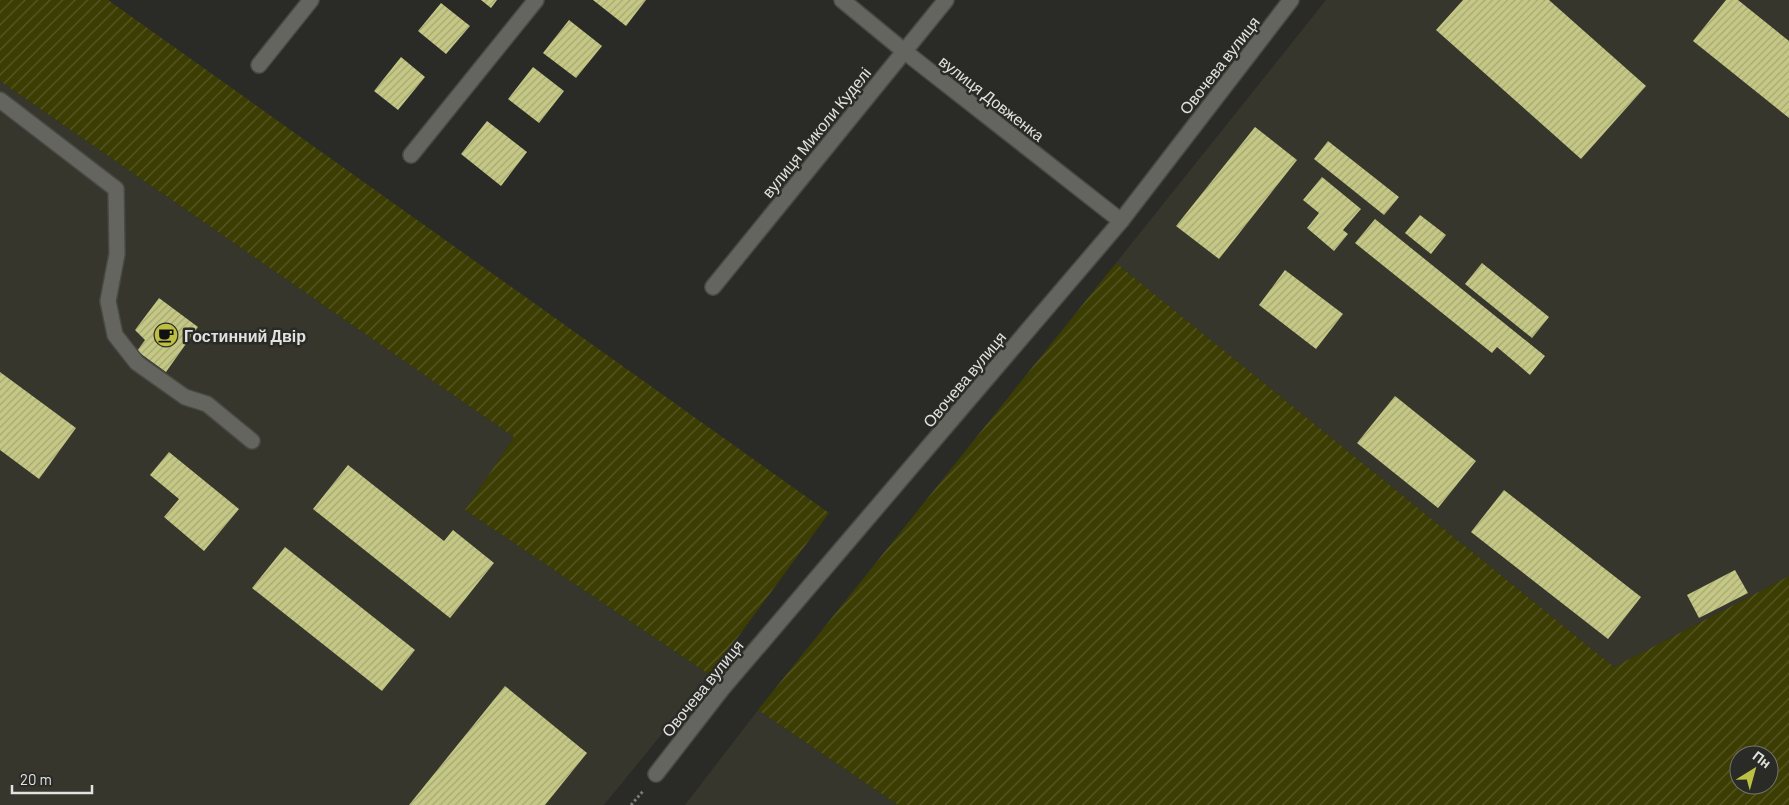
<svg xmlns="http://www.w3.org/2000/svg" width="1789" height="805" viewBox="0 0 1789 805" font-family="Barlow,sans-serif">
  <defs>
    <pattern id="garden-furrows" width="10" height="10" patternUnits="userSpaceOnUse" patternTransform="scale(1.25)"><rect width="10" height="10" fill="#3c3d03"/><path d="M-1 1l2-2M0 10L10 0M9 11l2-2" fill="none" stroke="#585927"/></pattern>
    <pattern id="building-hatch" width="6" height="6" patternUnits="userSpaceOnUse" patternTransform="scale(1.25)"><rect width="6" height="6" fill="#c5c885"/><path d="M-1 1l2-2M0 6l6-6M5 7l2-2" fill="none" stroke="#a5a774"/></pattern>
  </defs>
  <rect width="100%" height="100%" fill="#2a2b26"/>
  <g fill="#36362d">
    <path d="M1326,0H1789V576L1614,667L1116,263Z"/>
    <path d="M0,81L514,437L465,510L710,675L604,805H0Z"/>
    <path d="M758,710L898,805H685Z"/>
  </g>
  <g fill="url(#garden-furrows)" fill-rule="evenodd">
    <path d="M0,0H108L829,513L710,675L465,510L514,437L0,81Z"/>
    <path d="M1116,263L1614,667L1789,576V805H898L758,710ZM1739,755H1769V785H1739Z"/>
  </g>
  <g fill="url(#building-hatch)">
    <path d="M481,0H497L491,8Z"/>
    <path d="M593,0H646L626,26Z"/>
    <path d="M1463,0H1549L1646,86L1581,159L1436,30Z"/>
    <path d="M1726,0H1738L1789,41V118L1693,41Z"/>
    <path d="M441,3L470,26L446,54L418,31Z"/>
    <path d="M569,20L602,46L576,78L543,53Z"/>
    <path d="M401,57L425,77L398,110L374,91Z"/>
    <path d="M533,67L564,91L539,123L508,99Z"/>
    <path d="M487,121L527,152L501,186L461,154Z"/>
    <path d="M1255,127L1297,160L1219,259L1176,226Z"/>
    <path d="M1328,141L1399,197L1384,215L1314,159Z"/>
    <path d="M1322,177L1361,209L1343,230L1348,234L1334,251L1307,228L1319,213L1303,200Z"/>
    <path d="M1420,215L1446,235L1431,254L1405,233Z"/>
    <path d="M1375,219L1545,356L1530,375L1497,347L1492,353L1355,243Z"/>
    <path d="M1482,263L1549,317L1532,338L1465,284Z"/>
    <path d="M1285,270L1343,314L1316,349L1259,305Z"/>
    <path d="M159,298L198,327L166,372L137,351L145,340L135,330Z"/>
    <path d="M0,372L76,428L39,479L0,450Z"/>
    <path d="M1395,396L1476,461L1438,508L1357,443Z"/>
    <path d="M169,452L239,509L204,551L164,517L179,499L150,475Z"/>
    <path d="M348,465L444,541L453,530L494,563L450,618L313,509Z"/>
    <path d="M1504,490L1641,597L1608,639L1471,532Z"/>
    <path d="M285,547L415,650L382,691L252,588Z"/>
    <path d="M1735,570L1748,593L1699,618L1687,595Z"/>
    <path d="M505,686L587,753L545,805H409Z"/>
  </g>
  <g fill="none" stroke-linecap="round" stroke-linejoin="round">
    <g stroke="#494945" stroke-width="18">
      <g id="minor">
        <path d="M842,0L904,51L1121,221"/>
        <path d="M259,65L311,0"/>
        <path d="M0,100L116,189L117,254L108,301L115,335L137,363L185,397L207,404L252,441"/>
        <path d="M411,155L536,0"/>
        <path d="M713,287L946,0"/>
        <path d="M656,774L722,689L1121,221L1291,0"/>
      </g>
    </g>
    <path stroke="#7b7b78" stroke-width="3" stroke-dasharray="2.5 2.5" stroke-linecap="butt" d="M631,805L644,790"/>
    <use href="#minor" stroke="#656560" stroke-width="15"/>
  </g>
  <defs>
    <g id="cafe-disc" transform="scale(1.25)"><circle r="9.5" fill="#bdbf43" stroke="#2a2b26"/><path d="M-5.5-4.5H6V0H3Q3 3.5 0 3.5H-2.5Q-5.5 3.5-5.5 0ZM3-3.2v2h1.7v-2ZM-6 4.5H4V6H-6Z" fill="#111"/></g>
  </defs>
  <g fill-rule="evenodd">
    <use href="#cafe-disc" x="166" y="335"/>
  </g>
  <g text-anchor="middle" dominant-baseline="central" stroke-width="5" stroke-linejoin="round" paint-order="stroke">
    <g font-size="16" fill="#e2e2e0" stroke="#2a2b26">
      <text transform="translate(1219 65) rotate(-52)">Овочева вулиця</text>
      <text transform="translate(992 98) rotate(38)">вулиця Довженка</text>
      <text transform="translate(816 132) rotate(-51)">вулиця Миколи Куделі</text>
      <text transform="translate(964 379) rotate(-50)">Овочева вулиця</text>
      <text transform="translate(702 688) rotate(-51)">Овочева вулиця</text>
    </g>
    <g font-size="16" font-weight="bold" fill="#e2e2e0" stroke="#2a2b26" text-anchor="start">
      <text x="184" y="335">Гостинний Двір</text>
    </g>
  </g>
  <g transform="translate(1754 770) rotate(37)"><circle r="24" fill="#2a2b26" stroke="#747470"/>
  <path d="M0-4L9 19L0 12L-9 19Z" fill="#bdbf43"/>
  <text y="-8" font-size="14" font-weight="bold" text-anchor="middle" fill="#e2e2e0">Пн</text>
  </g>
  <path d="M12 785v8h80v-8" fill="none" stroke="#e2e2e0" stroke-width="2.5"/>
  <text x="20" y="785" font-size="15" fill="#e2e2e0" stroke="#2a2b26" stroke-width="4" paint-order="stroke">20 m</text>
</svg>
